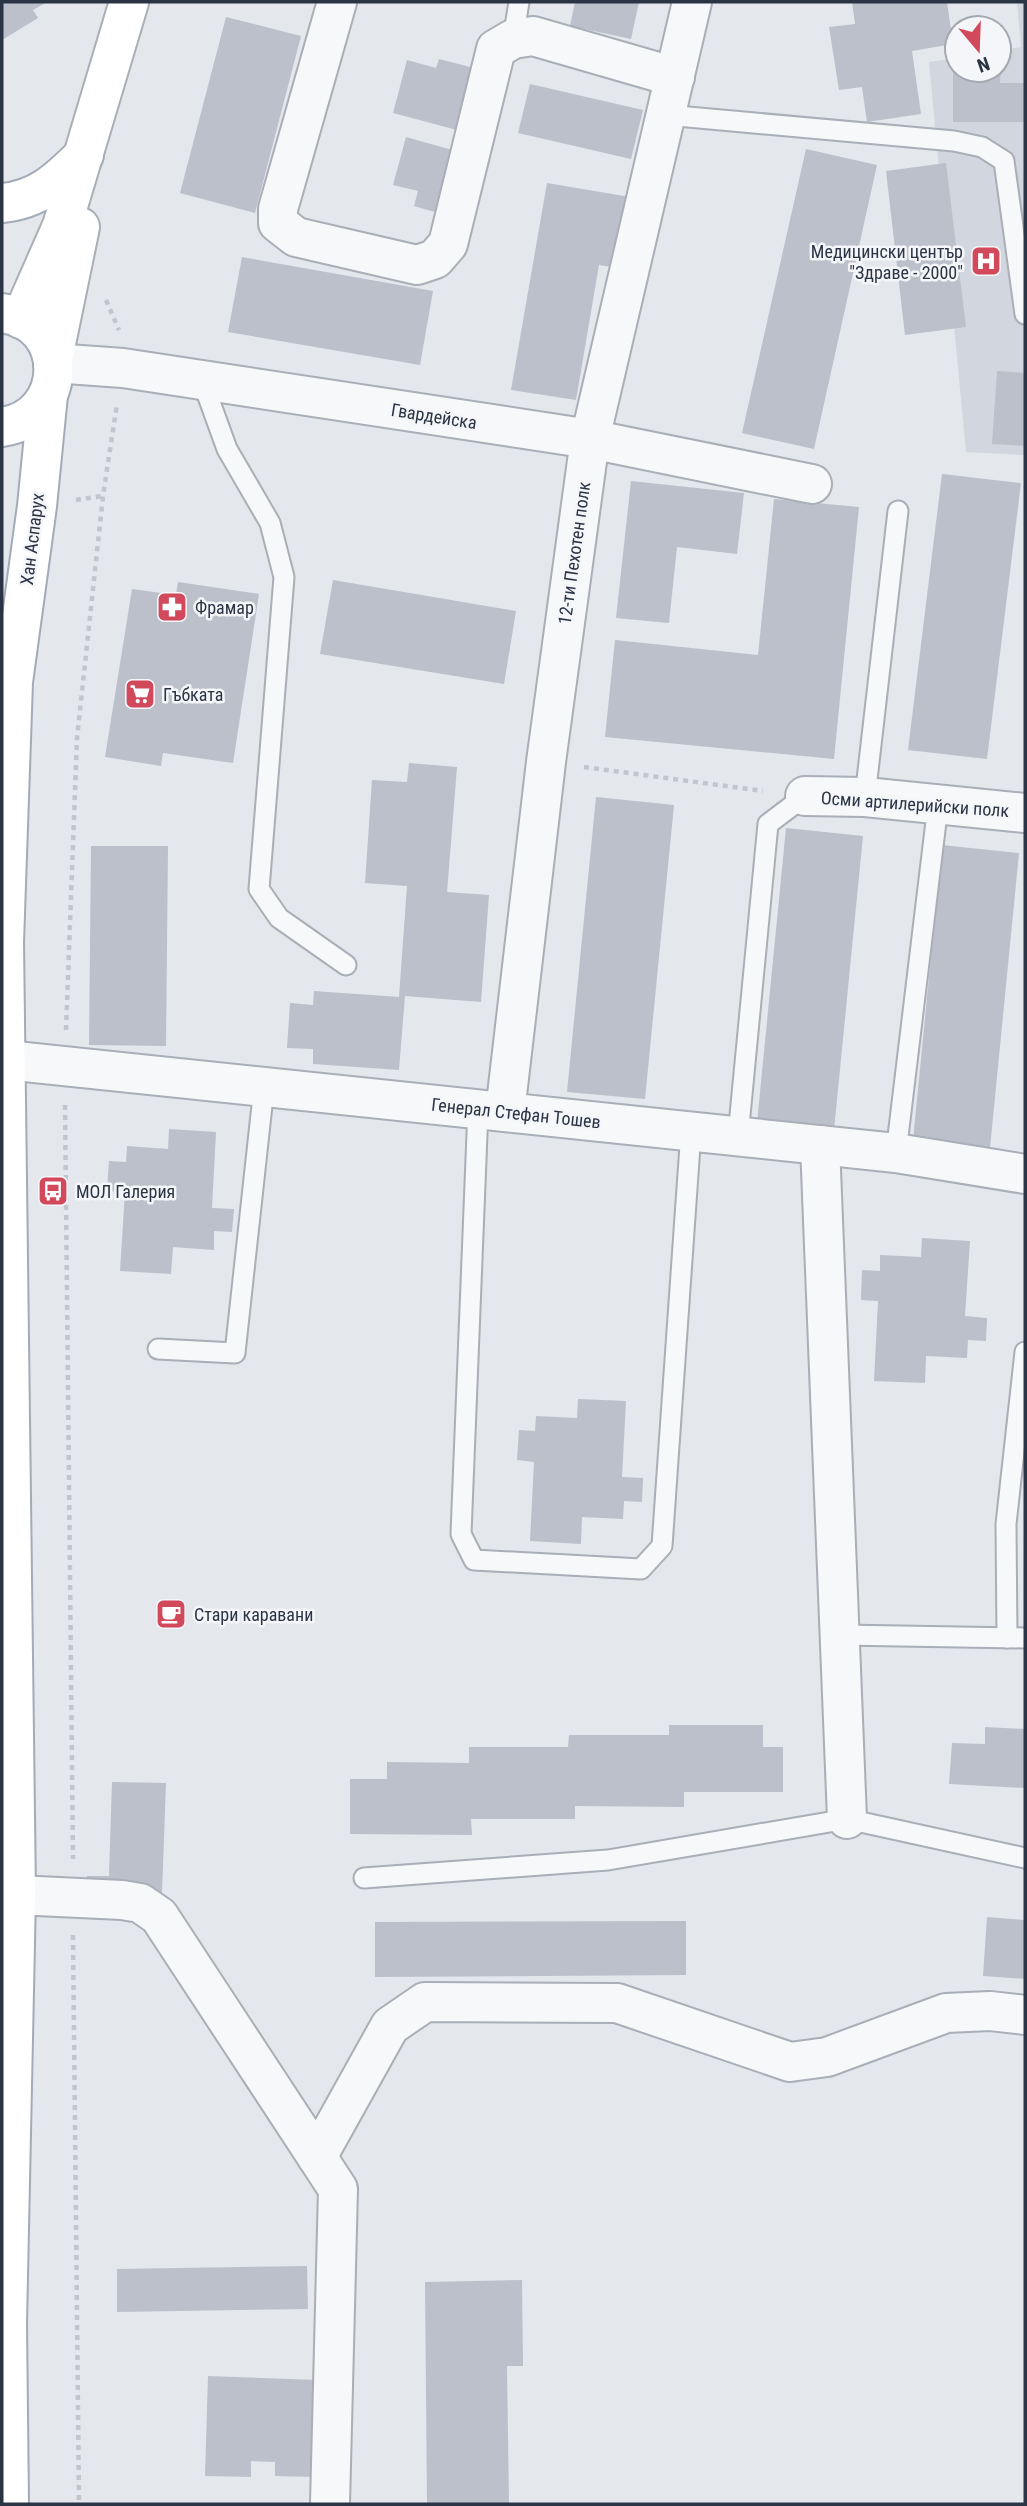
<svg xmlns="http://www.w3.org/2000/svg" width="1027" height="2506" viewBox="0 0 1027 2506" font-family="'Roboto Condensed',sans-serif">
  <rect width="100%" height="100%" fill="#e4e7ec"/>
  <path fill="#d2d6de" d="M1017,2H1025V455L966,452L929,62L957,58V70H999V51L1021,47Z"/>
  <g fill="#bbc0ca">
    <path d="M2,2H47L33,10L38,18L2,40Z"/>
    <path d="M575,2H639L631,39L570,26Z"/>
    <path d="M852,2H947L953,44L912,51L921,114L867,122L862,87L839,90L829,27L855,24Z"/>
    <path d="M226,17L301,36L255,213L180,193Z"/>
    <path d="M439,59L474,68L457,130L393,113L407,60L436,68Z"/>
    <path d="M953,68L1001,70L1000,83H1025V122H953Z"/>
    <path d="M530,84L643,110L631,159L518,133Z"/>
    <path d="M406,137L470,155L452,217L414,206L418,191L393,185Z"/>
    <path d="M806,149L877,165L814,449L742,433Z"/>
    <path d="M946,163L966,327L905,335L886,171Z"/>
    <path d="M547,183L630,197L618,268L599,265L576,400L511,390Z"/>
    <path d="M242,257L433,291L420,365L228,332Z"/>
    <path d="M997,371L1025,373V446L992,444Z"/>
    <path d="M942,474L1021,483L987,759L908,750Z"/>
    <path d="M631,481L744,493L737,554L677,547L669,623L616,618Z"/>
    <path d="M774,499L859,507L834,759L605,737L615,640L758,655Z"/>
    <path d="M333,580L516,611L504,684L320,654Z"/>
    <path d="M178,582L259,594L233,763L163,753L161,766L105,757L132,589L176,595Z"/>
    <path d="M409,763L457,767L447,892L489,895L481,1002L405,996L399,1070L313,1064V1049L287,1048L290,1003L313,1005L314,991L399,997L407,886L365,883L372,780L407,782Z"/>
    <path d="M596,797L674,805L645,1099L567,1092Z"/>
    <path d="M786,828L863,836L834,1130L757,1123Z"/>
    <path d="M942,845L1019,853L990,1148L913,1140Z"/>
    <path d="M91,846H168L166,1046L89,1045Z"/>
    <path d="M169,1129L216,1132L212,1208L234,1209L232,1232L214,1231V1250L173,1247L171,1274L120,1271L125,1192L107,1191L109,1161L126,1162L127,1146L168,1149Z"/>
    <path d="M922,1238L970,1241L965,1316L987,1318L986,1341L968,1340L967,1358L926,1356L925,1383L874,1381L878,1301L861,1300L862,1270L880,1271V1255L921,1257Z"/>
    <path d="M578,1399L626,1401L622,1477L643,1478L642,1502L624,1501L623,1519L582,1517L581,1544L530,1541L534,1462L517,1460L519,1430L535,1431L536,1416L577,1418Z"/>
    <path d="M669,1725H763V1747H783V1792H684V1807L575,1806V1819H471L472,1835L350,1834V1779H387V1762L469,1763V1747H568L569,1735H669Z"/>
    <path d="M985,1727L1025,1729V1788L949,1784L952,1743L985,1744Z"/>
    <path d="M112,1782L166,1783L162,1893L122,1892L85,1914L87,1876H109Z"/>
    <path d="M987,1917L1025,1920V1979L983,1976Z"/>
    <path d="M686,1921V1975L375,1977V1922Z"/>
    <path d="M307,2266L308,2309L117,2312V2269Z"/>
    <path d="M522,2280L523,2366H507L509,2504H427L425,2282Z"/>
    <path d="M208,2376L318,2380L315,2477L275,2476V2462L251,2461V2477L205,2476Z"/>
  </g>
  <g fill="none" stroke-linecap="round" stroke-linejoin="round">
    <g stroke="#a9aeb7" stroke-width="23">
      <g id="lane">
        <path d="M513,39L519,2"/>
        <path d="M666,115L954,141L982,147L1004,161L1025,314"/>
        <path d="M202,380L227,449L270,523L284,577L259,889L279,918L346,965"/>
        <path d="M865,797L898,511"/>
        <path d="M478,1109L461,1534L474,1560L641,1569L662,1546L691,1131"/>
        <path d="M738,1136L768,824L805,796"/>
        <path d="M896,1153L938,805"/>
        <path d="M158,1349L235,1353L264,1087"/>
        <path d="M841,1635L1025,1638"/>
        <path d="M1007,1638L1006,1524L1025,1352"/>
        <path d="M364,1878L608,1860L847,1819L1025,1858"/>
      </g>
    </g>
    <g stroke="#a9aeb7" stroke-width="42">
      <g id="street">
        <path d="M337,2L278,209V223L296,237L417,265L435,259L448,244L496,49L513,39L533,36L675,77"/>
        <path d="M53,363L123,368L590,439L812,484"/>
        <path d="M805,796L865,797L1025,813"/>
        <path d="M6,1060L896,1153L1025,1174"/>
        <path d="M505,1112L546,762L590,439L692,2"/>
        <path d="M820,1145L847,1819"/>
        <path d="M16,1895L122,1900L140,1903L159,1916L338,2189L330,2504"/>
        <path d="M317,2157L390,2026L425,2002L617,2003L790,2062L827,2057L946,2013L990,2011L1025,2015"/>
      </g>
    </g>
    <g stroke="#a9aeb7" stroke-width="42">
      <g id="secondary">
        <path d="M21,319L62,226L129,2"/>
        <path d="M53,358L80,227"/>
      </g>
    </g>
    <g stroke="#a3abb8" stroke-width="42">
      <g id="primary">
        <path d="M2,203C38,200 59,180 84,155"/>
        <path d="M2,313C71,322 70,417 2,427"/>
        <path d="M9,2504L7,2324L16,1895L4,942L13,682L37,506L48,395"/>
      </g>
    </g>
    <g stroke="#c2c5cb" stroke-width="4.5" stroke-dasharray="5 5" stroke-linecap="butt">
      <path d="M106,300L119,330"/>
      <path d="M76,500L103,496"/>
      <path d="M584,767L763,791"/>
      <path d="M66,1030L77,738L103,496L117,404"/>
      <path d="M65,1105L73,1859"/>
      <path d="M73,1935L79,2504"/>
    </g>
    <use href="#lane" stroke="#f7f8fa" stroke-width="19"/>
    <use href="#street" stroke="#f7f8fa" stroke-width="38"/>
    <use href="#secondary" stroke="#fff" stroke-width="38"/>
    <use href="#primary" stroke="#fff" stroke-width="38"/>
  </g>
  <defs>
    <g id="hospital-square" transform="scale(1.575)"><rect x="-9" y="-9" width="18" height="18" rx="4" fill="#d1495b" stroke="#f4f6f9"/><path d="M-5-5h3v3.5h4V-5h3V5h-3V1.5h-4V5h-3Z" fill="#fff"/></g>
    <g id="pharmacy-square" transform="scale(1.575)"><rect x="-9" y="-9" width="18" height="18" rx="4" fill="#d1495b" stroke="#f4f6f9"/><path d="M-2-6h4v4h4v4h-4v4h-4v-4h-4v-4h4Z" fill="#fff"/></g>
    <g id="supermarket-square" transform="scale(1.575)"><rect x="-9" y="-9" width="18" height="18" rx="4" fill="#d1495b" stroke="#f4f6f9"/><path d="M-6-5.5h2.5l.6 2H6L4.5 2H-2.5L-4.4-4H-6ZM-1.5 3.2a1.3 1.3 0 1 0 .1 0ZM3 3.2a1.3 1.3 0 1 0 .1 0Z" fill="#fff"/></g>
    <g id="bus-square" transform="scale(1.575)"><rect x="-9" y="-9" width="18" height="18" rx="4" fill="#d1495b" stroke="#f4f6f9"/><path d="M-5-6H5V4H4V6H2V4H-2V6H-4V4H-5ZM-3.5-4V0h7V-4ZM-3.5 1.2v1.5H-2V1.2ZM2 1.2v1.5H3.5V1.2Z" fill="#fff"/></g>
    <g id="cafe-square" transform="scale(1.575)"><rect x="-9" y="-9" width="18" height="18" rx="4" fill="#d1495b" stroke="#f4f6f9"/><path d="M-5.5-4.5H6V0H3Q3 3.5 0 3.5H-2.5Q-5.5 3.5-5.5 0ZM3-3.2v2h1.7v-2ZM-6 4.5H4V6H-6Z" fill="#fff"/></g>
  </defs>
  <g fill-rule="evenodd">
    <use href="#hospital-square" x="986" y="261"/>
    <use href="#pharmacy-square" x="172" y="607"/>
    <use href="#supermarket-square" x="140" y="694"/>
    <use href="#bus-square" x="53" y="1191"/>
    <use href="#cafe-square" x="171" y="1614"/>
  </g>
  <g text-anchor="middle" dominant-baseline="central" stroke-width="5" stroke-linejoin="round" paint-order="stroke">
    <g font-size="18" fill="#2b3445" stroke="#f4f6f9" text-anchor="start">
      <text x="963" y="251" text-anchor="end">Медицински център<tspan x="963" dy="21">"Здраве - 2000"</tspan></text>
      <text x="195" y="607">Фрамар</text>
      <text x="163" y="694">Гъбката</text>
      <text x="76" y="1191">МОЛ Галерия</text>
      <text x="194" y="1614">Стари каравани</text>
    </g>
    <g font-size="18" fill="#2b3445" stroke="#f4f6f9">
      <text transform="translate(434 416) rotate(9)">Гвардейска</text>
      <text transform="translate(32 539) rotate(-83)">Хан Аспарух</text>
      <text transform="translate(574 553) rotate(-82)">12-ти Пехотен полк</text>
      <text transform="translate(915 804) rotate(4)">Осми артилерийски полк</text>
      <text transform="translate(516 1113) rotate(6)">Генерал Стефан Тошев</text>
    </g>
  </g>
  <rect width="1027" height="2506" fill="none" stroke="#2b3445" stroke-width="7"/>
  <g transform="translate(978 49) rotate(161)"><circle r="33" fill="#f4f6f9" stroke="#a4a8b1" stroke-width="2"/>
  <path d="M0-5L12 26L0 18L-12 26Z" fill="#d1495b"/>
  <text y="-10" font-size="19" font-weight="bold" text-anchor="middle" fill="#2b3445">N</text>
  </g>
</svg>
